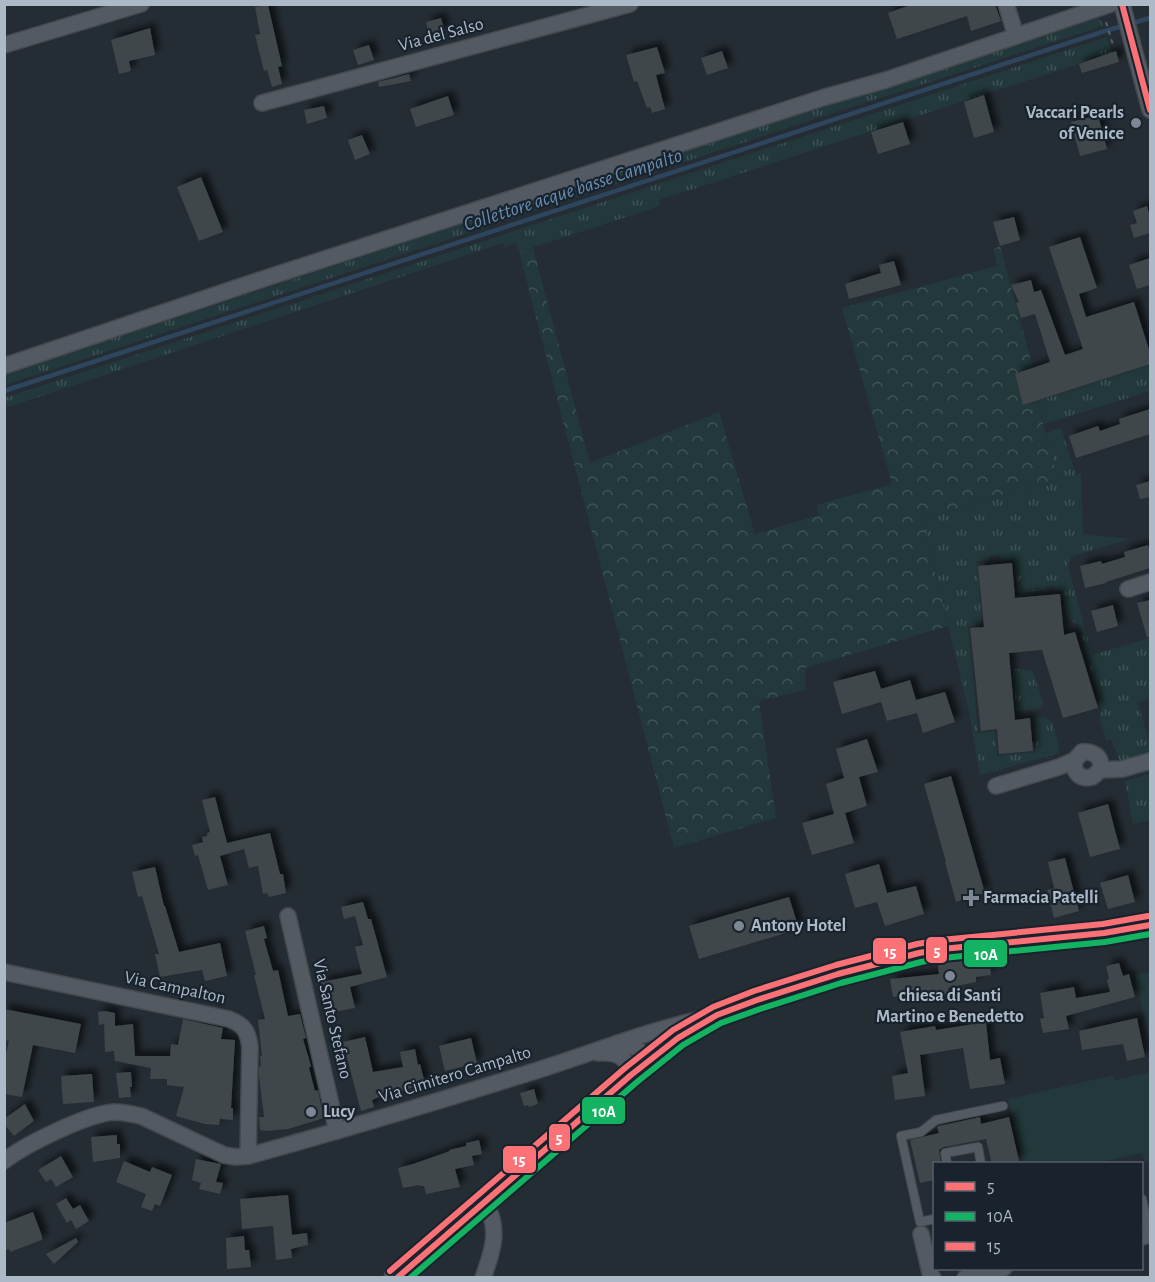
<svg xmlns="http://www.w3.org/2000/svg" width="1155" height="1282" viewBox="0 0 1155 1282" font-family="'Alegreya Sans',sans-serif">
  <defs>
    <pattern id="grass-tufts" width="24" height="20" patternUnits="userSpaceOnUse" patternTransform="scale(1.5)"><rect width="24" height="20" fill="#22383a"/><path d="M3 7l-1-3M5 7V3M7 7l1-3M15 17l-1-3M17 17v-4M19 17l1-3" fill="none" stroke="#3f5355"/></pattern>
    <pattern id="forest-crowns" width="20" height="18" patternUnits="userSpaceOnUse" patternTransform="scale(1.5)"><rect width="20" height="18" fill="#22383a"/><path d="M2 6a3 3 0 1 1 6 0M12 15a3 3 0 1 1 6 0" fill="none" stroke="#3f5355"/></pattern>
    <filter id="shadow"><feDropShadow dx="5.5" dy="-5.5" stdDeviation="3" flood-color="#0009"/></filter>
  </defs>
  <rect width="100%" height="100%" fill="#252d34"/>
  <g fill="url(#grass-tufts)">
    <path d="M1100,18L1103,26L827,115L5,385L4,374L841,100Z"/>
    <path d="M1107,37L1112,53L659,200L660,206L519,252L516,243L504,247L503,243L5,408L4,398Z"/>
    <path d="M1150,364V391L1044,424L1037,401Z"/>
    <path d="M1061,428L1076,474L1081,473L1083,534L1131,539L1076,555L1070,558L1068,566L1092,655L1150,638V698L1138,702L1150,745V754L1121,764L1111,739L1106,740L1099,717L1102,711L1078,625L1066,616L1062,590H1055L1054,586L1046,587V590L1026,592L1028,620L1019,608L1014,559L1001,560L1000,555L989,556V560L977,561L982,625L968,626L978,733L995,731L997,756L1036,752L1034,718C1039,718 1044,716 1049,719C1055,724 1058,745 1060,753L980,775L968,707L922,519L1058,479L1046,433Z"/>
    <path d="M1013,669H1022L1033,671L1044,705L1039,709L1016,711Z"/>
    <path d="M1150,774V820L1133,824L1125,781Z"/>
  </g>
  <path fill="url(#forest-crowns)" d="M1000,246L1033,368L1015,374L1023,405L1037,401L1058,479L922,519L948,626L805,668V690L759,701L776,818L674,848L519,252L533,248L590,463L719,412L755,534L819,515L816,505L892,484L842,308L997,266L994,249Z"/>
  <g fill="#22383a">
    <path d="M1150,972V1044L1135,975Z"/>
    <path d="M1150,1072V1161L1145,1162L1142,1153L1097,1163H1023L1008,1099L1114,1075L1115,1080Z"/>
  </g>
  <g fill="none" stroke-linecap="round" stroke-linejoin="round">
    <path stroke="#2e465d" stroke-width="4.5" d="M4,391L1105,31L1150,18"/>
  </g>
  <g fill="#3f464c" filter="url(#shadow)">
    <path d="M913,4H995L1001,21L971,31L967,16L897,39L888,13Z"/>
    <path d="M268,5L282,66L278,67L282,84L272,87L267,70L264,71L255,35L260,34L255,7Z"/>
    <path d="M441,18L445,32L429,35L426,22Z"/>
    <path d="M150,28L155,55L129,61L131,71L119,74L111,40Z"/>
    <path d="M369,45L374,60L358,65L353,50Z"/>
    <path d="M657,47L665,73L656,75L665,109L652,113L650,107L647,108L637,81L634,82L626,55Z"/>
    <path d="M722,51L728,68L707,75L701,58Z"/>
    <path d="M1116,51L1119,62L1082,73L1079,64Z"/>
    <path d="M409,74L411,81L379,87L378,82Z"/>
    <path d="M984,95L994,132L974,138L964,102Z"/>
    <path d="M448,96L454,115L416,127L410,109Z"/>
    <path d="M324,106L327,118L307,124L304,110Z"/>
    <path d="M1098,115L1107,149L1080,156L1071,122Z"/>
    <path d="M903,122L910,144L878,154L871,132Z"/>
    <path d="M362,135L370,154L355,160L348,140Z"/>
    <path d="M201,177L223,232L199,241L177,187Z"/>
    <path d="M1147,206L1150,218V233L1134,238L1130,225L1137,223L1133,211Z"/>
    <path d="M1014,217L1020,240L1000,246L993,222Z"/>
    <path d="M1080,237L1097,288L1079,294L1086,317L1134,302L1150,353V364L1023,405L1015,374L1050,362L1035,314L1021,318L1016,303L1019,302L1011,285L1031,280L1034,292L1041,290L1065,355L1083,349L1049,247Z"/>
    <path d="M1150,258V285L1137,289L1129,265Z"/>
    <path d="M894,261L901,285L849,299L845,284L881,273L879,265Z"/>
    <path d="M1150,409V434L1076,458L1069,436L1098,426L1100,431L1120,424L1119,419Z"/>
    <path d="M1150,481V497L1140,499L1136,485Z"/>
    <path d="M1148,545L1150,554V568L1106,582V583L1085,588L1080,566L1101,561L1102,564L1125,557L1124,552Z"/>
    <path d="M1012,563L1015,598L1060,594L1064,635L1075,632L1098,708L1063,718L1042,650L1009,653L1015,720L1030,718L1033,751L999,754L997,729L981,731L970,628L984,627L978,566Z"/>
    <path d="M1150,600V637H1147L1137,603Z"/>
    <path d="M1113,605L1118,626L1097,632L1091,611Z"/>
    <path d="M875,671L881,689L910,680L916,700L945,692L955,722L923,733L917,713L887,721L881,702L842,714L833,682Z"/>
    <path d="M867,739L878,772L859,777L867,806L845,813L854,843L812,855L802,823L834,814L826,784L844,778L836,749Z"/>
    <path d="M951,776L985,893L956,902L945,862H946L924,784Z"/>
    <path d="M215,797L227,843L270,833L280,874H283L286,893L269,897L267,893L263,894L258,866L249,868L244,849L220,856L228,885L208,890L198,855L195,856L192,845L203,842L202,837L207,836V833L210,832L202,800Z"/>
    <path d="M1108,804L1120,849L1090,857L1078,813Z"/>
    <path d="M1065,858L1079,911L1054,918L1047,890L1054,888L1048,862Z"/>
    <path d="M879,864L887,893L916,886L924,914L885,926L877,902L855,908L845,874Z"/>
    <path d="M155,867L164,906H165L179,952L220,943L227,976L205,981L202,970L160,977L155,954H159L142,896L138,897L132,872Z"/>
    <path d="M1128,875L1135,902L1108,909L1100,883Z"/>
    <path d="M789,897L799,929L699,959L689,926Z"/>
    <path d="M363,902L368,919H371L387,977L350,987L355,1008L328,1013L321,982L362,974L355,947L363,945L355,916L344,919L341,907Z"/>
    <path d="M264,926L267,938L264,939L273,971L278,970L288,1016L300,1014L306,1038L303,1039L311,1066L309,1068L315,1091L318,1090L324,1118L288,1129L266,1131L260,1130L259,1117H264L259,1076V1067L261,1066L260,1056H262L258,1020L265,1019L254,975H256L245,931Z"/>
    <path d="M989,958L991,975L976,977V982L948,988L950,995L929,998L928,992L893,997L890,979L939,974L938,966L942,963Z"/>
    <path d="M1119,963L1123,976L1129,974L1135,997L1066,1016L1069,1029L1043,1033L1040,1019L1044,1018L1040,993L1074,987L1076,998L1110,992L1107,980L1109,979L1106,966Z"/>
    <path d="M4,1009L81,1024L75,1053L33,1045L22,1097L4,1094V1061L9,1041L4,1040Z"/>
    <path d="M105,1011L115,1013V1026L133,1024L135,1056H170L171,1044L178,1045L183,1019L223,1028L221,1039L235,1040L231,1108H233V1120L220,1119L219,1125L205,1124L176,1116L184,1087L167,1085V1079H150L151,1068L115,1061L114,1051L105,1052L104,1024L99,1025L98,1012Z"/>
    <path d="M1137,1018L1145,1057L1127,1061L1123,1044L1082,1050L1079,1031Z"/>
    <path d="M986,1022L990,1060L1000,1058L1005,1084L970,1089L963,1048L920,1055L925,1096L895,1100L892,1076L908,1073L900,1032L935,1026L936,1030Z"/>
    <path d="M365,1037L373,1072L403,1067L400,1052L415,1049L418,1065L420,1064L425,1084L379,1097L372,1100L374,1107L361,1111L343,1042Z"/>
    <path d="M471,1038L477,1063L445,1071L439,1046Z"/>
    <path d="M131,1072L132,1087H130L131,1097L119,1098L116,1073Z"/>
    <path d="M92,1074L94,1102L63,1104L61,1076Z"/>
    <path d="M534,1089L538,1104L529,1107L528,1105L524,1106L520,1093Z"/>
    <path d="M25,1104L34,1121L14,1136L4,1124V1119Z"/>
    <path d="M980,1117L981,1124L1009,1117L1019,1161L1006,1164H992L986,1139L944,1147L939,1150L941,1164H934V1180L920,1183L910,1140L939,1133L937,1127L939,1126Z"/>
    <path d="M117,1135V1144H120V1158L93,1162L91,1137Z"/>
    <path d="M479,1140L482,1154L472,1156L474,1165L455,1169L460,1187L426,1194L424,1186H419V1185L403,1188L398,1168L413,1164L450,1151L449,1150L466,1146V1143Z"/>
    <path d="M61,1156L73,1177L56,1187L51,1179L46,1182L38,1170Z"/>
    <path d="M196,1159L221,1164L216,1182L223,1183L220,1194L199,1189L201,1183L192,1180Z"/>
    <path d="M124,1161L150,1172L152,1167L172,1175L160,1206L155,1204L152,1211L141,1207L146,1194L116,1182Z"/>
    <path d="M288,1195L292,1235L307,1233L308,1245L291,1249L292,1258L276,1260L273,1226L242,1229L240,1199Z"/>
    <path d="M66,1198L73,1209L80,1205L89,1221L76,1229L71,1220L67,1223L56,1204Z"/>
    <path d="M33,1212L42,1236V1240L10,1252L9,1249L4,1251V1223Z"/>
    <path d="M244,1236L245,1250H249L251,1267L227,1269L226,1238Z"/>
    <path d="M76,1238L78,1242L54,1264L46,1254Z"/>
  </g>
  <g fill="none" stroke-linecap="round" stroke-linejoin="round">
    <g stroke="#43494e" stroke-width="10">
      <g id="service">
        <path d="M947,1164L945,1153L978,1147L981,1164"/>
        <path d="M1142,1199L1150,1235"/>
        <path d="M934,1219L920,1222L901,1136L921,1132L936,1120L1003,1106"/>
      </g>
    </g>
    <g stroke="#43494e" stroke-width="18">
      <g id="minor">
        <path d="M1006,4L1016,36"/>
        <path d="M1122,4L1150,110"/>
        <path d="M4,45L141,4"/>
        <path d="M262,103L630,4"/>
        <path d="M4,366L263,279L822,98L886,80L1111,4"/>
        <path d="M1128,589L1150,582"/>
        <path d="M1100,770L1122,769L1150,761"/>
        <path d="M996,786L1059,767L1075,760L1082,752C1100,750 1108,767 1092,777C1080,780 1072,772 1075,760"/>
        <path d="M288,916L337,1131"/>
        <path d="M4,972L229,1019C244,1025 248,1031 250,1047L248,1156"/>
        <path d="M618,1043C635,1046 637,1047 648,1061"/>
        <path d="M598,1053C616,1052 628,1056 631,1075"/>
        <path d="M4,1161C26,1144 87,1114 114,1112C123,1112 132,1114 141,1116L224,1155L236,1157L248,1156C339,1131 429,1104 519,1076C580,1058 639,1033 701,1019"/>
        <path d="M921,1234L931,1277L933,1278"/>
        <path d="M1142,1237L1150,1235"/>
        <path d="M483,1278C493,1250 501,1228 484,1201"/>
        <path d="M965,1278L1004,1268"/>
      </g>
    </g>
    <g stroke="#43494e" stroke-width="26">
      <path id="secondary" d="M396,1278L631,1075L678,1038L717,1015L757,1000L838,974L919,953L942,949L1104,933L1150,925"/>
    </g>
    <path stroke="#585f66" stroke-width="2" stroke-dasharray="4.5 4.5" stroke-linecap="butt" d="M1106,22L1113,45"/>
    <use href="#service" stroke="#545a62" stroke-width="8"/>
    <use href="#minor" stroke="#545a62" stroke-width="15"/>
    <use href="#secondary" stroke="#585f67" stroke-width="22"/>
    <g stroke="#18232e" stroke-width="10">
      <g id="bus-1">
        <path d="M1122,4L1150,110"/>
        <path d="M397,1278L631,1075L678,1038L717,1015L757,1000L838,974L919,953L942,949L1104,933L1150,925"/>
      </g>
    </g>
    <g stroke="#18232e" stroke-width="10">
      <path id="bus-2" d="M410,1278L637,1082L683,1045L721,1023L760,1009L841,983L921,962L943,958L1105,942L1150,934"/>
    </g>
    <g stroke="#18232e" stroke-width="10">
      <path id="bus-3" d="M390,1271L625,1068L673,1030L713,1007L754,991L836,965L917,944L941,940L1103,924L1148,916"/>
    </g>
    <use href="#bus-1" stroke="#fb7175" stroke-width="6"/>
    <use href="#bus-2" stroke="#13b361" stroke-width="6"/>
    <use href="#bus-3" stroke="#fb7175" stroke-width="6"/>
  </g>
  <g fill="#7d8894" stroke="#18232e" stroke-width="2">
    <circle cx="1136" cy="123" r="6"/>
    <path d="M968 889h6v6h6v6h-6v6h-6v-6h-6v-6h6z"/>
    <circle cx="739" cy="926" r="6"/>
    <circle cx="950" cy="976" r="6"/>
    <circle cx="311" cy="1112" r="6"/>
  </g>
  <g text-anchor="middle" dominant-baseline="central" stroke-width="4.5" stroke-linejoin="round" paint-order="stroke">
    <g font-size="18" fill="#adb9c7" stroke="#18232e">
      <text transform="translate(441 35) rotate(-15)">Via del Salso</text>
      <text transform="translate(175 988) rotate(12)">Via Campalton</text>
      <text transform="translate(332 1019) rotate(77)">Via Santo Stefano</text>
      <text transform="translate(455 1075) rotate(-17)">Via Cimitero Campalto</text>
    </g>
    <g font-size="18" font-weight="bold" fill="#adb9c7" stroke="#18232e" text-anchor="start">
      <text x="1124" y="113" text-anchor="end">Vaccari Pearls<tspan x="1124" dy="21">of Venice</tspan></text>
      <text x="983" y="898">Farmacia Patelli</text>
      <text x="751" y="926">Antony Hotel</text>
      <text x="950" y="996" text-anchor="middle">chiesa di Santi<tspan x="950" dy="21">Martino e Benedetto</tspan></text>
      <text x="323" y="1112">Lucy</text>
    </g>
    <g font-size="20" font-style="italic" fill="#6a8dad" stroke="#18232e">
      <text transform="translate(573 190) rotate(-18)">Collettore acque basse Campalto</text>
    </g>
  </g>
  <g stroke="#18232e" stroke-width="2">
    <rect x="925" y="936" width="23" height="28" rx="6" fill="#fb7175"/>
    <rect x="872" y="937" width="35" height="28" rx="6" fill="#fb7175"/>
    <rect x="963" y="939" width="45" height="29" rx="6" fill="#13b361"/>
    <rect x="581" y="1096" width="45" height="29" rx="6" fill="#13b361"/>
    <rect x="548" y="1123" width="23" height="29" rx="6" fill="#fb7175"/>
    <rect x="502" y="1145" width="35" height="29" rx="6" fill="#fb7175"/>
  </g>
  <g font-size="16" text-anchor="middle" font-weight="bold" fill="#fff">
    <text x="937" y="956">5</text>
    <text x="890" y="957">15</text>
    <text x="986" y="960">10A</text>
    <text x="604" y="1117">10A</text>
    <text x="559" y="1143">5</text>
    <text x="519" y="1165">15</text>
  </g>
  <rect width="1155" height="1282" fill="none" stroke="#adb9c7" stroke-width="12"/>
  <rect x="933" y="1162" width="210" height="108" fill="#18232e" stroke="#545f6b" stroke-width="1.5"/>
  <rect x="945" y="1182" width="30" height="9" fill="#fb7175" stroke="#545f6b" stroke-width="1.5"/>
  <text x="987" y="1192" font-size="18" fill="#adb9c7">5</text>
  <rect x="945" y="1212" width="30" height="9" fill="#13b361" stroke="#545f6b" stroke-width="1.5"/>
  <text x="987" y="1222" font-size="18" fill="#adb9c7">10A</text>
  <rect x="945" y="1242" width="30" height="9" fill="#fb7175" stroke="#545f6b" stroke-width="1.5"/>
  <text x="987" y="1252" font-size="18" fill="#adb9c7">15</text>
</svg>
